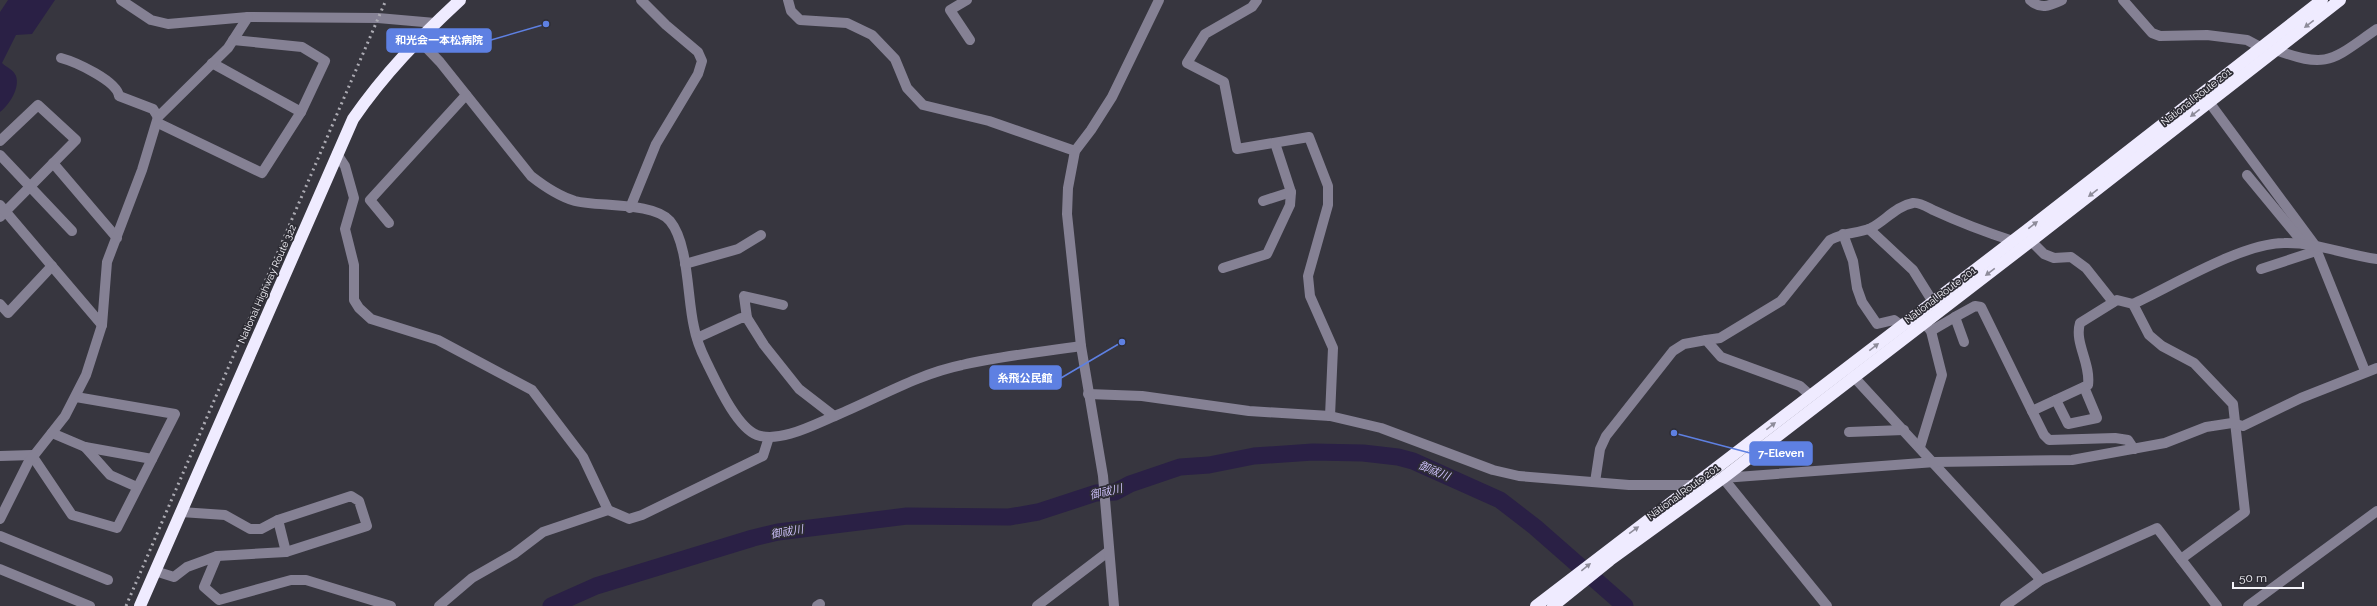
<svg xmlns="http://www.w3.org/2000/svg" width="2377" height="606" viewBox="0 0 2377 606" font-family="Raleway,'Noto Sans JP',sans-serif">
  <rect width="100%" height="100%" fill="#37363f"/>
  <path fill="#2a2045" d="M8,0H55L32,34L16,35L2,63C6,67 14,70 16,76C20,88 10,104 0,112V12Z"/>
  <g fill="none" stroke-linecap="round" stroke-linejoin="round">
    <path stroke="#2a2045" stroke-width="17" d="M551,606L596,586L753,538L778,532L907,516L1009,517L1038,512L1096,493L1115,492L1130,484L1180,467L1209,465L1254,456L1313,452L1363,453L1398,457L1413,461L1500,500L1535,527L1625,606"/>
    <g stroke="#858194" stroke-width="10">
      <path d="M121,0L151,20L168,24L248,17L378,18L435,23"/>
      <path d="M788,0L791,11L800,20L847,23L872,35L895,59L907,88L923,105L989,121L1075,151"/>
      <path d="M967,0L950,10L970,40"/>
      <path d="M1257,0L1252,7L1205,34L1187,63L1224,82L1237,149L1309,137L1328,186V205L1308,276L1310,296L1333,348L1330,416"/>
      <path d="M2030,0C2041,10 2049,6 2062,0"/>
      <path d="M2123,0L2152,33L2160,36L2207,35L2247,40L2262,48"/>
      <path d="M418,39L440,62L531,176C545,187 558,196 575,201C599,207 654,202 670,221C689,244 687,298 694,327C696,338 701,351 706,361C716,381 736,427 757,435C781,443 815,424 837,415C878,398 918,374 962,365C1001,356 1041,352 1081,346"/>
      <path d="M2276,50C2329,70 2333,59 2377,29"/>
      <path d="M61,58C76,62 117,81 119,96L153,109L158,117"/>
      <path d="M212,63L301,112"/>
      <path d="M2209,102L2314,244L2365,371"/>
      <path d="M158,123L262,173L301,112L325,61L302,47L233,40"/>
      <path d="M0,141L38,105L76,140L0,217"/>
      <path d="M337,154L345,166L354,198L345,229L354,265V300L359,308L371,319L438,340L532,390L583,457L608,510"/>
      <path d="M0,155L72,231"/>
      <path d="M53,163L117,238"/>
      <path d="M2247,175L2304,244"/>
      <path d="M1263,201L1291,192"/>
      <path d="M0,205L102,325"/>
      <path d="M630,208L656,144L698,74L702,61L698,52L666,25L641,0"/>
      <path d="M389,223L370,200L466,95"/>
      <path d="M1869,229L1913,270L1933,302"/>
      <path d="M1843,234L1853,261L1857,288L1862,302L1877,324L1894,320L1902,326"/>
      <path d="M2031,241L2044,254L2054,258L2071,257L2086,268L2113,302"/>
      <path d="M685,264L738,249L761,235"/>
      <path d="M1223,268L1267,254L1290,205L1291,192L1275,143"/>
      <path d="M2261,269L2316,251"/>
      <path d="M0,304L8,313L52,266"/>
      <path d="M2133,304L2149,335L2162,346L2194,363L2233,404L2245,512L2181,559"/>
      <path d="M1955,317L1975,306L1981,307L2032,411L2088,385C2091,363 2074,343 2080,323L2117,300L2133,304C2172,286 2242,243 2284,243C2316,242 2346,255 2377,259"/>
      <path d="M747,318L744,296L783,305"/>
      <path d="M1931,331L1955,317L1964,342"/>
      <path d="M697,338L741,318H747L764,345L799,389L834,416"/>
      <path d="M1706,340L1720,338L1781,301L1830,240C1843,232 1857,234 1871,228C1885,221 1896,206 1913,203C1919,202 1927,207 1933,210C1959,222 1985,232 2013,241"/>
      <path d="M1853,376L2041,580"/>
      <path d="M1088,394L1142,396L1249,411L1330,416L1381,428L1493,470L1519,476L1629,485H1695"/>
      <path d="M2056,400L2068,424L2097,418L2084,387"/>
      <path d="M2032,411L2044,435L2049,440L2115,438L2128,440L2134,449"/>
      <path d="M1849,432L1904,430"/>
      <path d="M52,433L85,447L152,459"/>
      <path d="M85,447L110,475L137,487"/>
      <path d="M1920,447L1942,375L1931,331L1923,322"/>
      <path d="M0,456L33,455"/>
      <path d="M33,457L72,515L117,528L175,414L76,397"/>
      <path d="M1723,478L1935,462L2072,460L2165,443L2206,427L2232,423L2243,426L2301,398L2377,368"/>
      <path d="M1723,478L1827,606"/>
      <path d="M1595,482L1600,449L1606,436L1673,351L1684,344L1706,340L1721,357L1800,386L1811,396"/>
      <path d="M181,512L225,515L250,529H261L278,520L351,496L359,501L367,526L286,552L217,556"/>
      <path d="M0,519L28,463L65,416L86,375L102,325L107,262L142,170L158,117L228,48L248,17"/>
      <path d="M278,520L286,552"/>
      <path d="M0,536L108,580"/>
      <path d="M0,569L90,606"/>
      <path d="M155,571L174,577L187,567L217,556L204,587L219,600L291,580H306L391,606"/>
      <path d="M439,606L472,578L514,554L543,532L608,510L629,519L642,515L763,456L769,437"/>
      <path d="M817,606L820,604"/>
      <path d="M1037,606L1109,551"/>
      <path d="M1114,606L1103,476L1081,346L1067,214L1068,188L1075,151L1091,130L1112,97L1159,0"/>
      <path d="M2005,606L2041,580L2157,528L2217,606"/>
      <path d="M2248,606L2377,511"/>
    </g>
    <g stroke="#efebff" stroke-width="12">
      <path d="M140,606L353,119C384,74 420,37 460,0"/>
      <path d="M1536,606L2027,230L2322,0"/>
      <path d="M1553,606L1610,560L1723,478L2031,241L2340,0"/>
    </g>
    <path stroke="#acabb3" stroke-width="3" stroke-dasharray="2 4" stroke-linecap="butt" d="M126,606L386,0"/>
  </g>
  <defs><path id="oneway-solid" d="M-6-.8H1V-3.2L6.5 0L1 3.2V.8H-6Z"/></defs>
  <g fill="#8e8c9a">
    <use href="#oneway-solid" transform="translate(2309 24) rotate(142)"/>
    <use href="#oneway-solid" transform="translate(2195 113) rotate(142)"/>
    <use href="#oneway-solid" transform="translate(2093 193) rotate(142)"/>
    <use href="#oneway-solid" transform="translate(2033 225) rotate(-38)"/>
    <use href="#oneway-solid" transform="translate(1990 272) rotate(143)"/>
    <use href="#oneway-solid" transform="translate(1874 347) rotate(-38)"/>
    <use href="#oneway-solid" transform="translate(1771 426) rotate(-38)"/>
    <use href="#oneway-solid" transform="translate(1634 530) rotate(-36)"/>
    <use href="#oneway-solid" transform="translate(1586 567) rotate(-39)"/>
  </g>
  <g text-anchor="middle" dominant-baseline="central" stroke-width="3.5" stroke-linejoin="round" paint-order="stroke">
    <g font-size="10" fill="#f5f4fa" stroke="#2d2c34">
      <text transform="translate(2196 97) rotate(-38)">National Route 201</text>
      <text transform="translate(267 284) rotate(-66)">National Highway Route 322</text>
      <text transform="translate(1940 295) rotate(-37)">National Route 201</text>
      <text transform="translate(1683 492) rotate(-36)">National Route 201</text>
    </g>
    <g font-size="11" font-style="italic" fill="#cbbff6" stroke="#2d2c34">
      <text transform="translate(1434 471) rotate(22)">御祓川</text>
      <text transform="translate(1106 492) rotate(-13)">御祓川</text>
      <text transform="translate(787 532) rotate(-10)">御祓川</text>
    </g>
  </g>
  <path fill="none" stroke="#5e80e2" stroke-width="1.5" d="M546 24L491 40M1122 342L1061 378M1674 433L1750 453"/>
  <g fill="#5e80e2" stroke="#2d2c34" stroke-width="1.5">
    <circle cx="546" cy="24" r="4"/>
    <circle cx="1122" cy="342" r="4"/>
    <circle cx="1674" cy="433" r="4"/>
  </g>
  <g fill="#5e80e2" stroke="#5e80e2" stroke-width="1.5">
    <rect x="387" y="29" width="104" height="23" rx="4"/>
    <rect x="990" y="366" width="71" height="23" rx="4"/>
    <rect x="1750" y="442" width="62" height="23" rx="4"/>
  </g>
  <g font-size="11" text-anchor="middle" font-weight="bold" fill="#fff">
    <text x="439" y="44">和光会一本松病院</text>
    <text x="1025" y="382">糸飛公民館</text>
    <text x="1781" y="457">7-Eleven</text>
  </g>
  <path d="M2233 582v6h70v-6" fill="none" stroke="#f5f4fa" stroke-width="2"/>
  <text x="2239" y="582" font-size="12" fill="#f5f4fa" stroke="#2d2c34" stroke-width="3" paint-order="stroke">50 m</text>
</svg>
